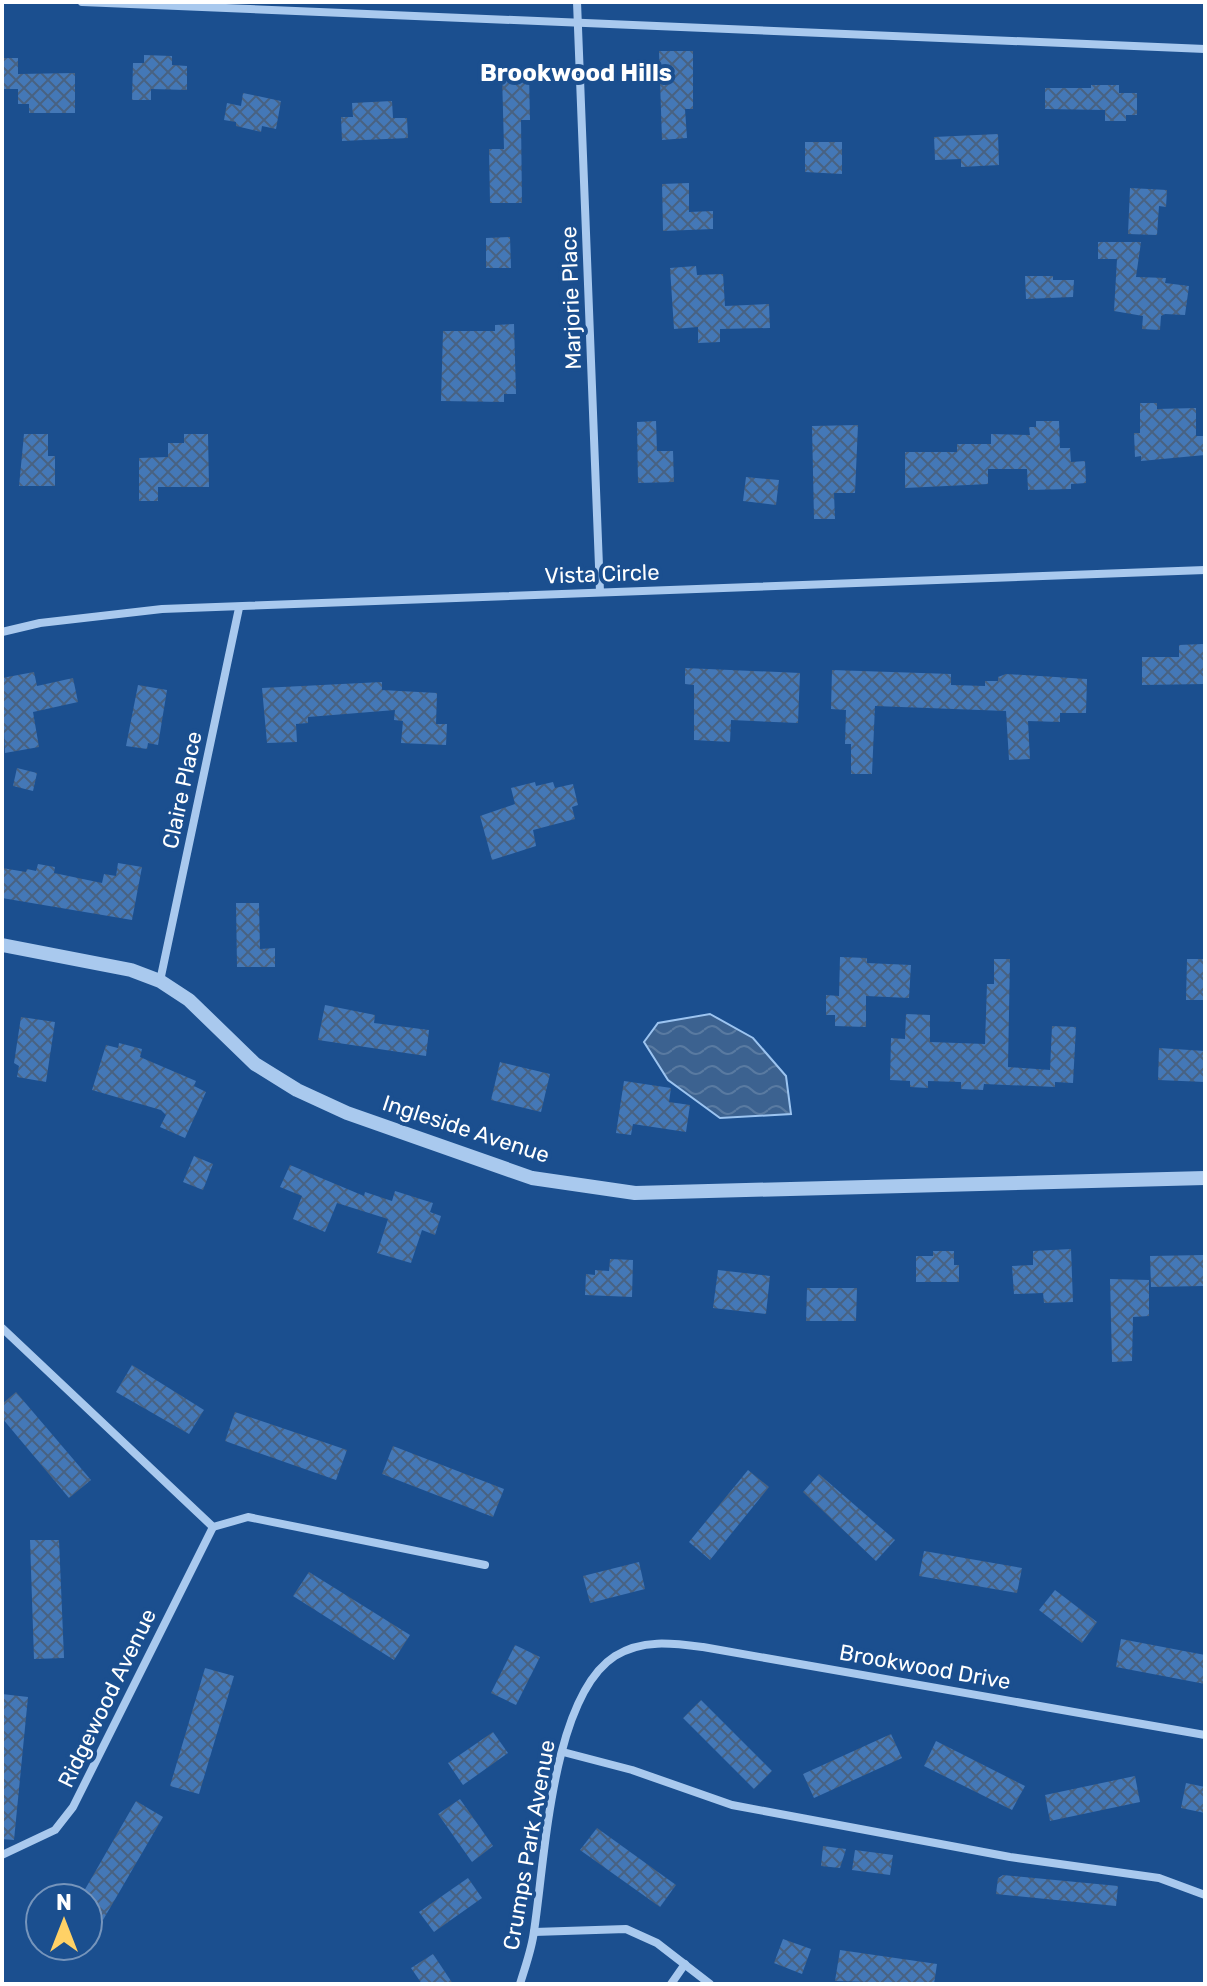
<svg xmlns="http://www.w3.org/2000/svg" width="1207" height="1986" viewBox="0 0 1207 1986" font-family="Rubik,sans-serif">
  <defs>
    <pattern id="water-waves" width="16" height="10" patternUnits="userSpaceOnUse" patternTransform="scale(2)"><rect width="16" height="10" fill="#3c6290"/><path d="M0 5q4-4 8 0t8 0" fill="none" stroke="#597aa1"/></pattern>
    <pattern id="building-cross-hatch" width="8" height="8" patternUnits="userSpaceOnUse" patternTransform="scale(2)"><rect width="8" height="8" fill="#4478b7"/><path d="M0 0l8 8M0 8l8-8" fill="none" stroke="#486282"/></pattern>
  </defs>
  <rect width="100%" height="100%" fill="#1b4f8f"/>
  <path fill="url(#water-waves)" stroke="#9cc4f0" stroke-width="2" d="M710,1014L753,1038L786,1076L791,1114L720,1118L668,1080L644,1042L658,1023Z"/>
  <g fill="url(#building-cross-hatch)">
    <path d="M659,51H693V109H685L687,138L662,140Z"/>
    <path d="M144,55L172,56V65L187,66V90L151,89V100H132L133,63H144Z"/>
    <path d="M2,58H18V74L75,73V113H29V104H18V89H2Z"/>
    <path d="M502,74H529L530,120H521L522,203H490L489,149H504Z"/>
    <path d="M1091,85H1119V93H1137V115H1126V121H1105V110L1045,109V88H1091Z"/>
    <path d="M243,93L281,101L276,129L262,126L261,132L236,126V122L224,120L227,103L241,106Z"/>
    <path d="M392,101L393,118H407L408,138L342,141L341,117H353L352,103Z"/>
    <path d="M998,134L999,165L961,167V159L935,160L934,137Z"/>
    <path d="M805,142H842V174L805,172Z"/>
    <path d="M689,183V212L713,211V229L663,231L662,184Z"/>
    <path d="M1130,188L1167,190L1166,207L1159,206L1157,235L1128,234Z"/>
    <path d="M510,237L511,268H486V238Z"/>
    <path d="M1098,242H1141L1136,277L1166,278L1165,283L1189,286L1185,315L1165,314L1161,316L1160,330L1142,329L1143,316L1114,311L1117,259H1098Z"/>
    <path d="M696,266L697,275L723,274L725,306L769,304L770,328L720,329V342L698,343V327L674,329L670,268Z"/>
    <path d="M1025,276H1053V280H1074L1073,297L1026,299Z"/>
    <path d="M514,324L516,394H504V402L441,401L443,331H495V325Z"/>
    <path d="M1140,403H1157V409L1196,408V436H1205V455L1141,461V456L1135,457L1134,433H1140Z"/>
    <path d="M656,421L657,451H673L674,482L638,483L637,422Z"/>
    <path d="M1036,421H1059L1060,448H1070L1071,462L1085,461L1086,483L1071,484V489L1028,490L1027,469H988V484L905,488V452H957V444H991V434L1030,435L1029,427H1036Z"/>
    <path d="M858,425L855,493H834L835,519H814L812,426Z"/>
    <path d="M24,434H48V456H55V486H19Z"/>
    <path d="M184,434H208L209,487H158V501H139V458L168,457V443H184Z"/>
    <path d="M746,477L779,480L776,505L743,501Z"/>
    <path d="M1203,644L1205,684L1142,685V657H1179V645Z"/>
    <path d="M685,668L800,673L798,723L731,720L730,742L694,740V685L685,684Z"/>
    <path d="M832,670L951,674V685L985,686V681H998V677L1006,674L1087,679L1086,713H1060V722L1028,721L1030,759L1009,760L1006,711L875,706L872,774H851V744H845L846,710L831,709Z"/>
    <path d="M34,672L37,686L73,678L78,702L33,712L39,747L5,753L2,678Z"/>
    <path d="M382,682V690L437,693L436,724H447L446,745L401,743L403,721L394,720L395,710L308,717V723L296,724L297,742L267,743L262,688Z"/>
    <path d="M138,685L167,690L158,745L148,743L147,749L126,746Z"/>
    <path d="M17,768L37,773L33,791L13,786Z"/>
    <path d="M535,782L536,786L553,782L555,788L573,784L578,805L572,807L575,819L533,830L536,846L492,860L480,816L515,804L511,788Z"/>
    <path d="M118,863L142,867L132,920L2,898V868L26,872L27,869L36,871L38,864L55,867L54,873L102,883L104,874L116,876Z"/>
    <path d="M236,903H259L260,949L275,948V967H237Z"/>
    <path d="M840,957L867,958V963L911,965L909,998L866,996V1027L835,1026V1015H826V995L839,996Z"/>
    <path d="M994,959H1010L1008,1067L1050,1070L1052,1026L1076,1027L1073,1083L1055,1082V1087L984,1084L983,1090L961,1089V1082L928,1081V1088L910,1087V1081L890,1080L891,1038L905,1039L906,1014L930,1015V1042L985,1044L987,984H994Z"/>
    <path d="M1187,959H1205V1000H1186Z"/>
    <path d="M325,1005L375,1015L374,1023L429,1030L426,1056L318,1040Z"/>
    <path d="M21,1017L55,1022L46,1082L17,1077L19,1066L14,1063Z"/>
    <path d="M119,1043L142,1049L140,1057L196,1081L194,1086L206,1092L185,1138L160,1127L166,1115L161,1110L92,1090L106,1045L118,1048Z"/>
    <path d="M1159,1048L1205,1051V1082L1158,1080Z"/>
    <path d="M500,1062L550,1074L541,1112L491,1100Z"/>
    <path d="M624,1081L671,1088L669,1102L690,1105L686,1132L633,1124L631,1135L616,1133Z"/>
    <path d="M194,1156L213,1164L203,1190L183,1182Z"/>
    <path d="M290,1165L364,1196L365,1192L392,1201L395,1191L433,1203L430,1212L441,1216L435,1235L422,1230L411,1263L377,1253L388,1219L337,1203L325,1232L293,1219L302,1196L280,1187Z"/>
    <path d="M1071,1249L1073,1302L1044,1303L1043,1293L1014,1294L1012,1266L1033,1265V1251Z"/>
    <path d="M933,1251H954V1265H959V1282H916V1256H933Z"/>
    <path d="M1203,1255V1286L1151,1287L1150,1256Z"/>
    <path d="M610,1259L633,1260L632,1297L585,1295L586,1274L595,1275V1270L609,1271Z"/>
    <path d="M718,1270L770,1276L766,1314L713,1308Z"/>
    <path d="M1110,1279L1149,1280V1316L1133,1317L1132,1361L1112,1362Z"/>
    <path d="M807,1288H857L856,1321H806Z"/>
    <path d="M132,1365L204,1410L189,1434L116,1392Z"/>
    <path d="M16,1392L91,1480L69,1498L2,1418V1404Z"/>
    <path d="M235,1412L347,1450L336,1480L225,1441Z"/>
    <path d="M393,1446L504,1489L493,1517L382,1474Z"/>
    <path d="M748,1470L769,1487L710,1560L689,1542Z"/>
    <path d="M819,1474L895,1540L876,1561L803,1492Z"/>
    <path d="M30,1540H59L64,1658L34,1659Z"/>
    <path d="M924,1551L1022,1568L1017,1593L919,1576Z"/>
    <path d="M639,1562L645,1589L590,1603L583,1576Z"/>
    <path d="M309,1572L410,1635L394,1660L293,1596Z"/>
    <path d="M1055,1590L1097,1622L1082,1643L1039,1610Z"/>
    <path d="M1121,1639L1205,1655V1684L1116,1667Z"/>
    <path d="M515,1645L540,1657L516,1705L491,1693Z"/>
    <path d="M205,1668L234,1676L199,1794L170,1786Z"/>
    <path d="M2,1694L28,1697L14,1840L2,1839Z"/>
    <path d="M701,1700L772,1771L754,1789L683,1718Z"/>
    <path d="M493,1732L508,1753L463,1785L448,1763Z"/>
    <path d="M891,1734L902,1758L814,1798L803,1774Z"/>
    <path d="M936,1741L1025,1786L1012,1810L924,1766Z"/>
    <path d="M1135,1776L1140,1802L1050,1821L1045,1795Z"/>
    <path d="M1186,1783L1205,1787V1813L1181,1808Z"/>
    <path d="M460,1799L493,1846L472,1862L438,1814Z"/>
    <path d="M136,1801L163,1817L103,1920L88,1911V1898H80Z"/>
    <path d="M597,1828L676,1885L660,1907L580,1850Z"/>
    <path d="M823,1846L846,1849L840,1868L821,1866Z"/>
    <path d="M855,1850L893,1855L890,1875L852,1870Z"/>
    <path d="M1003,1875L1118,1886L1116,1906L996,1894L998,1878Z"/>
    <path d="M468,1878L482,1898L434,1932L419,1912Z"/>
    <path d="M783,1939L811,1949L802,1974L774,1963Z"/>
    <path d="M840,1950L937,1964L934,1984L835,1981Z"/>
    <path d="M433,1954L453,1984H422L411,1968Z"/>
  </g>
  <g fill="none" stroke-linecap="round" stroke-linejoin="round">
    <g stroke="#a9c9ee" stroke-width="8">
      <path d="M82,2L1205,49"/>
      <path d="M577,2L600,592"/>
      <path d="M2,632L40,623L162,609L1205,570"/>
      <path d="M160,981L239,608"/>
      <path d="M2,1328L213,1527L248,1517L485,1565"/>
      <path d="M563,1752L632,1770L732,1805L1010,1857L1159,1878L1205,1895"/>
      <path d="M2,1855L55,1830L73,1807L213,1527"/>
      <path d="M534,1932L626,1929L657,1943L710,1984"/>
      <path d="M520,1984C525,1967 532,1949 534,1931C545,1861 551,1697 615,1656C642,1639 672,1643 703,1647L1205,1735"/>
      <path d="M671,1984L685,1964"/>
    </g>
    <path stroke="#a9c9ee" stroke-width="14" d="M2,945L131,970L160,981L189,1000L255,1064L297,1090L347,1113L532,1178L635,1193L1205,1178"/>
  </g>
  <g text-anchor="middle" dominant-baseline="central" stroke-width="8" stroke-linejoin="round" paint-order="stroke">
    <g font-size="22" fill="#fff" stroke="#1b4f8f">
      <text transform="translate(571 298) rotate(-92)">Marjorie Place</text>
      <text transform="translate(602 574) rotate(-2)">Vista Circle</text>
      <text transform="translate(182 790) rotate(-78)">Claire Place</text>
      <text transform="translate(466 1129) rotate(18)">Ingleside Avenue</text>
      <text transform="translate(925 1667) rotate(10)">Brookwood Drive</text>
      <text transform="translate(107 1698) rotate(-64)">Ridgewood Avenue</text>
      <text transform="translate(529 1845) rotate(-80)">Crumps Park Avenue</text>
    </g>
    <g font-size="24" font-weight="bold" fill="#fff" stroke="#1b4f8f">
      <text x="576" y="73">Brookwood Hills</text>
    </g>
  </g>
  <rect width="1207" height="1986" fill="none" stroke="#ffffff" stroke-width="8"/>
  <g transform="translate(64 1922)"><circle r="38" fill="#1b4f8f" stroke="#7695bc" stroke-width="2"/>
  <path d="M0-6L14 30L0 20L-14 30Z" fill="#ffd166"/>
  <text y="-12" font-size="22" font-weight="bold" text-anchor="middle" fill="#ffffff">N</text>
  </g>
</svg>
